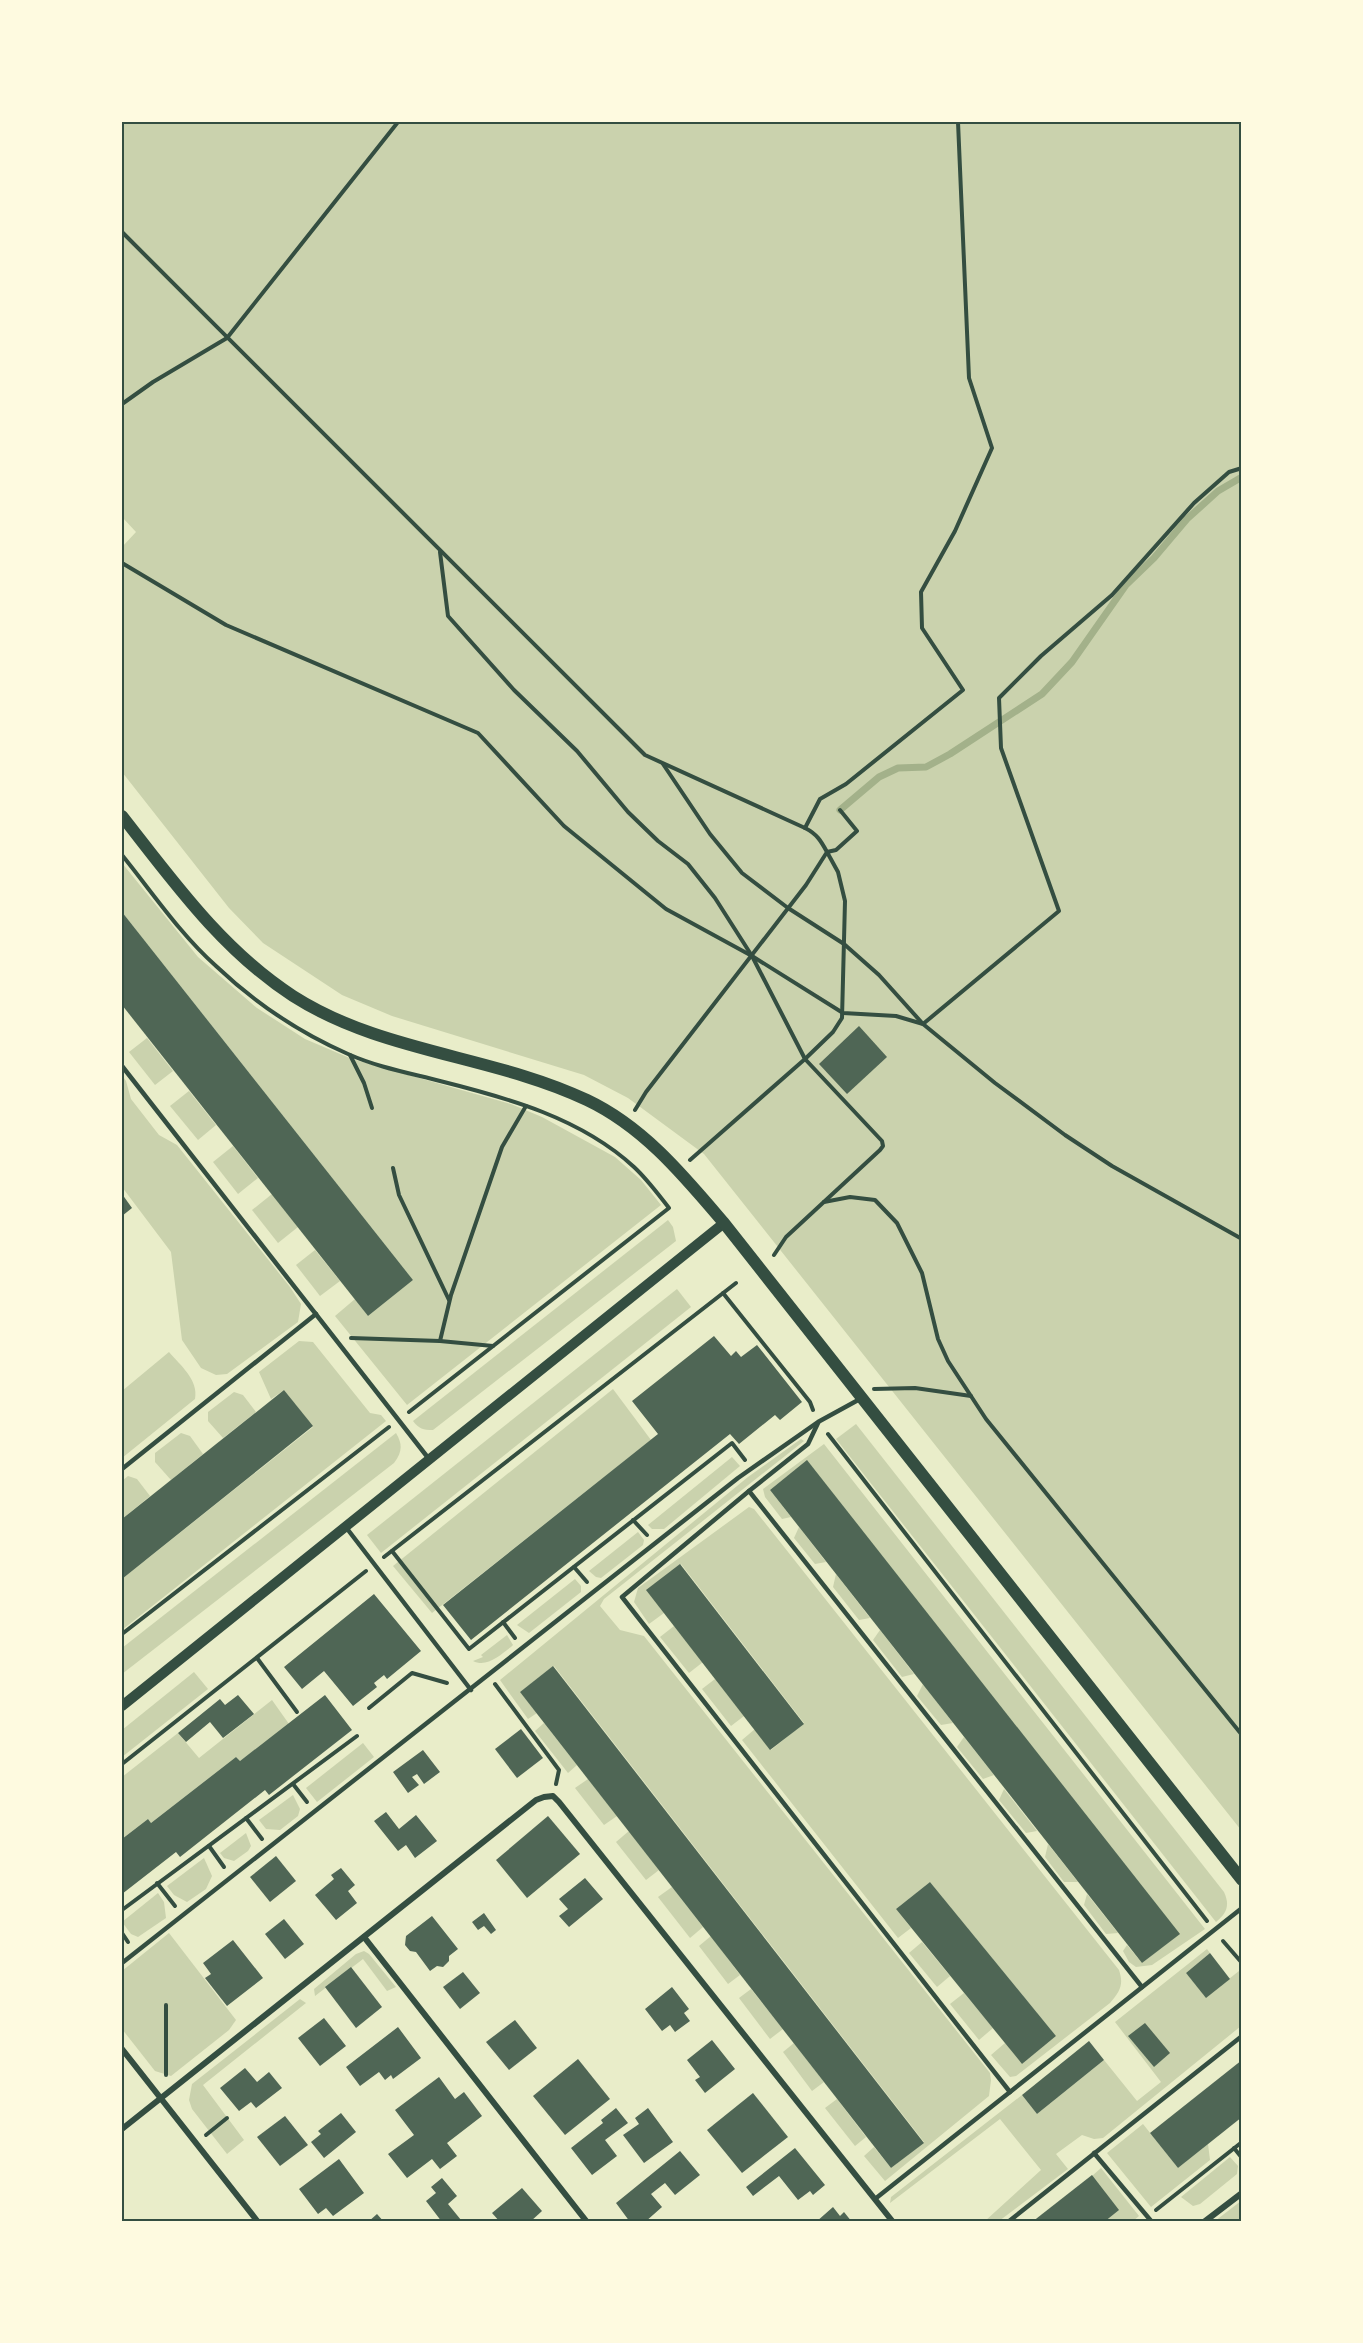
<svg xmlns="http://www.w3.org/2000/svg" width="1363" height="2343" viewBox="0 0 1363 2343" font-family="'PT Sans Narrow',sans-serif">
  <rect width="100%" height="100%" fill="#e9edc9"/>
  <g fill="#cad2ad">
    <path d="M122,122H1241V1830L704,1154L628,1098L584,1075L392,1016L342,995L263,943L229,908L122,772V547L136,532L122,517Z"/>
    <path d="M122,863L198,957L257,1008L305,1039L352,1059L511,1104L542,1117L615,1157L641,1180L661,1205L407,1405L335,1316L355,1299L368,1316L413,1280L122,912Z"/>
    <path d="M147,1038L173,1071L155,1085L129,1052Z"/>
    <path d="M122,1075L126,1081L131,1099L159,1135L177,1145L290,1287L301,1304L298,1322L227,1374L216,1375L201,1368L182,1340L171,1252L122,1187Z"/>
    <path d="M189,1091L216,1125L198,1140L170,1106Z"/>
    <path d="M233,1146L258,1178L238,1194L213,1162Z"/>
    <path d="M272,1194L298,1227L278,1243L252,1210Z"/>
    <path d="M668,1220L673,1227L676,1241L433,1430C423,1430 419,1429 413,1421Z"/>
    <path d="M315,1250L340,1281L320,1296L296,1265Z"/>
    <path d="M677,1289L691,1307L381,1553L367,1535Z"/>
    <path d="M299,1341L313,1342L370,1413L381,1415L386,1421L122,1630V1579L313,1427L284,1390L271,1399L259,1372Z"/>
    <path d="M169,1352C180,1365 199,1380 195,1399L122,1458V1391Z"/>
    <path d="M613,1389L651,1440L432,1613L393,1566Z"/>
    <path d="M234,1392L243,1395L256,1412L223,1438L208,1421V1412Z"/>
    <path d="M856,1424L1224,1892C1230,1905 1227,1913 1216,1922L836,1439Z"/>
    <path d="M181,1433L190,1436L203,1454L171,1480L155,1462V1453Z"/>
    <path d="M396,1433C403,1445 402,1452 394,1463L122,1674V1648Z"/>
    <path d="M801,1439L804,1441L604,1599L600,1606L620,1630L644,1636L990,2073L991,2080L989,2096L885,2181L864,2156L874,2147L891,2168L924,2142L554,1666L520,1692L537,1713L528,1719L500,1680L748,1477Z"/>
    <path d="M824,1444L1205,1929L1152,1965L1136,1967L1129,1962L1123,1951L1127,1945L1142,1963L1179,1934L807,1461L770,1490L791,1517L782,1519L765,1497L763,1489Z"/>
    <path d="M732,1457L740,1466L664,1529H652L648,1525Z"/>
    <path d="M128,1476L137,1479L150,1496L122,1519V1481Z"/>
    <path d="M749,1507L754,1509L1119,1970C1124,1985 1120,1991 1110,2003L1016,2076L1010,2077L991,2055L1005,2043L1022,2064L1056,2036L930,1882L896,1909L911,1928L898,1938L742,1740L755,1729L771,1750L804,1723L681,1564L664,1613L649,1624L634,1602L638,1588Z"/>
    <path d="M799,1527L826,1562L815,1564L794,1538Z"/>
    <path d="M638,1532L644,1540L643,1545L601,1578L596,1577L589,1571Z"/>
    <path d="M836,1574L870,1618L859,1620L833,1587Z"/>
    <path d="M575,1579L581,1586V1592L529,1633L517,1625Z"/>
    <path d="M674,1626L703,1662L689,1673L660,1637Z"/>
    <path d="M880,1630L914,1674L902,1677L873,1640Z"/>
    <path d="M507,1635L513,1645L511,1647C500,1655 487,1668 473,1661L483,1657L481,1655Z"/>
    <path d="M194,1672L208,1689L122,1757V1730Z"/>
    <path d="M715,1679L744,1716L731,1726L702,1689Z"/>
    <path d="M923,1684L953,1723L941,1725L917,1696Z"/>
    <path d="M272,1700L289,1724L240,1761L236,1757L151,1823L148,1819L122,1839V1777L178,1733L199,1758Z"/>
    <path d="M544,1723L577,1765L568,1773L535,1731Z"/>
    <path d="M964,1737L994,1775L983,1779L957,1747Z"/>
    <path d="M363,1743L374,1757L317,1802L306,1788Z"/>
    <path d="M588,1779L617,1816L604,1825L575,1788Z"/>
    <path d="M1004,1789L1037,1831L1026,1833L999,1800Z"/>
    <path d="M293,1795L300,1809L298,1816L280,1830L266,1829L259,1820Z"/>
    <path d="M629,1831L659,1870L646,1880L616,1842Z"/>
    <path d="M246,1833L251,1846L248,1851L234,1861L224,1858L220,1853Z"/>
    <path d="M1048,1844L1078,1882H1064L1045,1857Z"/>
    <path d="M204,1858L212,1876L206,1889L187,1902L174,1895L167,1886Z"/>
    <path d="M672,1887L703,1927L690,1938L658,1897Z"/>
    <path d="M158,1893L164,1902L166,1918L138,1937L131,1934L122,1922Z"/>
    <path d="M1087,1894L1118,1933L1106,1934L1084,1905Z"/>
    <path d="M169,1933L236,2020L229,2030L171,2076L155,2071L122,2029V1971Z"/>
    <path d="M711,1936L740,1975L728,1984L699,1946Z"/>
    <path d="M922,1942L950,1976L937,1987L909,1953Z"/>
    <path d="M1207,1949L1210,1953L1186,1973L1206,1997L1239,1971L1241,1974V2026L1103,2138L1094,2139L1082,2135L1056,2154L1068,2169L999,2221H985L1041,2170L1000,2119L890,2203L891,2197L1022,2095L1037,2114L1104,2060L1137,2101L1161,2082L1115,2022Z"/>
    <path d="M364,1951L369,1954L396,1987L387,1991L363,1959L315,1996L314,1989L356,1954Z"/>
    <path d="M751,1989L783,2029L770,2039L739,1998Z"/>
    <path d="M964,1993L993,2028L979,2040L950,2004Z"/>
    <path d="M300,1999L306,2003L203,2085L244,2140L227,2154L192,2109L189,2100L192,2084Z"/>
    <path d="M794,2043L824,2082L812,2091L783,2052Z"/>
    <path d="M837,2099L866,2137L855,2146L825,2108Z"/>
    <path d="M1143,2124L1178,2168L1208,2144L1210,2160L1151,2207L1107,2153Z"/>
    <path d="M1230,2157L1238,2166L1237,2174L1200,2204L1193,2206L1181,2197Z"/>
    <path d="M1101,2168L1139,2216L1133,2221H1104L1092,2176Z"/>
    <path d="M1241,2201V2221H1215Z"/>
  </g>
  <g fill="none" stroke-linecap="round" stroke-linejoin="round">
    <path stroke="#a3b18a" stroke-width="7" d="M840,810L879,777L898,768L926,767L950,754L1042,694L1072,662L1126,585L1154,558L1187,519L1218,491L1242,477"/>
  </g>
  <g fill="#4f6655">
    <path d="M122,912L413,1280L368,1316L122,1005Z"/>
    <path d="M859,1026L887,1057L847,1094L819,1064Z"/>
    <path d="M122,1194L132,1208L122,1216Z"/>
    <path d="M714,1336L731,1356L736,1351L741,1357L757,1345L802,1402L780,1420L775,1415L739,1444L730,1434L471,1640L443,1605L658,1434L632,1401Z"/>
    <path d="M284,1390L313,1426L122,1579V1519Z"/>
    <path d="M807,1460L1180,1934L1142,1963L770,1490Z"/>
    <path d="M680,1564L804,1724L770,1750L646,1590Z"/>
    <path d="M374,1594L421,1651L387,1679L384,1675L374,1683L377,1687L353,1706L324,1671L302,1689L284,1667Z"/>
    <path d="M553,1666L924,2143L891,2168L520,1692Z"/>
    <path d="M238,1695L254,1714L223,1738L210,1722L186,1742L178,1733L220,1699L225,1705Z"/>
    <path d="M325,1695L352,1730L269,1795L265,1790L180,1857L176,1852L122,1894V1839L148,1819L151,1823L236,1757L240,1761Z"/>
    <path d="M521,1729L543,1758L517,1778L495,1749Z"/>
    <path d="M423,1750L440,1772L424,1784L417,1774L412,1777L419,1785L408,1793L393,1772Z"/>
    <path d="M386,1812L399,1829L416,1815L437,1841L415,1858L406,1845L398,1851L374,1821Z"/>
    <path d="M548,1816L580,1854L527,1898L496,1860Z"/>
    <path d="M276,1856L296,1881L270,1902L250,1877Z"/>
    <path d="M341,1868L355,1885L348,1891L357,1903L336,1920L315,1895L334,1879L331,1875Z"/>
    <path d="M585,1878L603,1899L569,1927L559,1916L568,1909L559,1899Z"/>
    <path d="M930,1882L1056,2036L1022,2064L896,1909Z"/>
    <path d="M484,1913L496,1930L491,1934L484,1926L478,1930L472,1922Z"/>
    <path d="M432,1916L458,1949L449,1956V1961L443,1967L437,1966L430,1971L416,1952L410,1951L405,1945L406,1936Z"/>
    <path d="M284,1919L304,1944L285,1959L265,1934Z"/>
    <path d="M233,1940L263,1978L227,2006L205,1978L211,1974L203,1963Z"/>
    <path d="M1210,1953L1230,1979L1206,1998L1186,1973Z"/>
    <path d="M351,1967L382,2007L356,2028L325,1987Z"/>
    <path d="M463,1972L480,1993L460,2009L443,1987Z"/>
    <path d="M672,1987L689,2009L684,2013L690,2021L675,2032L670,2025L662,2031L645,2009Z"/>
    <path d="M324,2018L346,2046L320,2066L298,2038Z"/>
    <path d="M515,2020L537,2048L509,2070L486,2042Z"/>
    <path d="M1145,2023L1170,2053L1154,2067L1128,2036Z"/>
    <path d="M398,2027L421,2058L393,2079L391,2075L385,2080L379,2072L360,2086L346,2067Z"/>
    <path d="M712,2040L735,2069L705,2093L695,2080L700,2077L687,2060Z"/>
    <path d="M1089,2041L1104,2060L1037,2114L1022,2095Z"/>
    <path d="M578,2059L610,2099L565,2135L533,2096Z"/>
    <path d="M1242,2060V2117L1178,2168L1150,2133Z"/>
    <path d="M245,2068L257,2082L269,2072L282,2088L256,2108L251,2102L239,2111L220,2088Z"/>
    <path d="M439,2077L455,2099L464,2092L482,2116L447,2143L457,2156L440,2169L432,2159L407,2178L388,2154L414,2135L395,2110Z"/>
    <path d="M753,2093L788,2137L742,2173L707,2130Z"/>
    <path d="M616,2108L628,2123L605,2140L617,2156L592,2175L571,2148L603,2123L601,2120Z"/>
    <path d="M648,2108L673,2142L644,2163L623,2135L639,2124L635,2118Z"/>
    <path d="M341,2113L356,2132L324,2158L311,2142L321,2134L318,2131Z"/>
    <path d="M285,2116L308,2145L280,2166L257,2137Z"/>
    <path d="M795,2148L825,2185L813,2195L810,2191L798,2200L779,2176L753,2196L746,2187Z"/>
    <path d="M680,2151L700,2175L675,2195L665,2183L651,2194L662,2207L645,2222H630L616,2203Z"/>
    <path d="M339,2159L364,2193L333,2216L326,2208L318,2214L299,2189Z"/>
    <path d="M1092,2175L1119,2210L1104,2222H1032Z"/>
    <path d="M442,2178L457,2196L448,2204L461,2220L459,2222H442L426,2201L436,2193L431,2187Z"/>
    <path d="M522,2188L542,2211L530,2222H500L492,2213Z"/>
    <path d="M833,2207L840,2216L844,2212L852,2222H816Z"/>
    <path d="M377,2214L384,2222H368Z"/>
  </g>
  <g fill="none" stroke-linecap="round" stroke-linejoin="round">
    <g stroke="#344e41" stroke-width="4">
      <path d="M122,232L645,755L805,828C817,834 821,841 827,852L806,885L646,1092L635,1110"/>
      <path d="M122,404L153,382L227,338L398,122"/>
      <path d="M440,552L448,616L514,690L577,751L628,812L658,841L688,864L715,898L752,956L805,1059L882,1141L883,1146L880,1150L786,1237L774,1255"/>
      <path d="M122,563L226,625L478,733L564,826L666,909L752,956L843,1013L896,1016L923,1024L1059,911L1001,748L999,698L1041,656L1112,595L1194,503L1229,472L1242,468"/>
      <path d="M663,764L710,834L742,873L788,908L844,944L879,975L923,1024L995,1083L1065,1135L1112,1166L1242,1239"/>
      <path d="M805,828L820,799L846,784L963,690L922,628L921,592L955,531L992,448L969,378L958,122"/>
      <path d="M122,855C152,892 180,934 216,966C254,1002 300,1033 348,1054C377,1067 409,1073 440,1081C508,1098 581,1118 634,1167C647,1179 658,1194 669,1208L409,1412"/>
      <path d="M350,1055L364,1083L372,1108"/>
      <path d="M690,1160L805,1059L833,1032L842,1018L845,901L838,872L827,852L836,850L857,831L840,810"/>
      <path d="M393,1168L399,1195L449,1300"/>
      <path d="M824,1202L850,1197L875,1200L897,1223L922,1273L938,1339L948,1361L986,1419L1242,1735"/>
      <path d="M723,1293L810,1402L813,1410"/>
      <path d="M351,1338L440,1341L493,1346"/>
      <path d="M440,1341L451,1295L502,1147L526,1106"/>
      <path d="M874,1389L915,1388L971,1396"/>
      <path d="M828,1434L1207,1921"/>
      <path d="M633,1520L647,1535"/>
      <path d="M392,1551L469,1649L732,1443L745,1460"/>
      <path d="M384,1557L736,1283"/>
      <path d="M574,1567L587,1582"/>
      <path d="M503,1622L515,1638"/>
      <path d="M122,1634L389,1427"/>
      <path d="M257,1658L297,1712"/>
      <path d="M495,1684L559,1770L556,1784"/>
      <path d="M369,1708L412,1673L447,1683"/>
      <path d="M122,1764L366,1571"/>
      <path d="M293,1784L307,1802"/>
      <path d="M246,1818L262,1839"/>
      <path d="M209,1846L224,1867"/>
      <path d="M157,1883L175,1906"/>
      <path d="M122,1910L357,1736"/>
      <path d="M122,1933L128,1942"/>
      <path d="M1223,1941L1242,1963"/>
      <path d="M166,2005V2075"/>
      <path d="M206,2135L227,2118"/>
      <path d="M1234,2148L1242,2158"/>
      <path d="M1156,2210L1242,2142"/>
    </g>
    <g stroke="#344e41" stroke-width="4.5">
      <path d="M122,1066L429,1459"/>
      <path d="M818,1423L808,1444L749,1491L1142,1987"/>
      <path d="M122,1469L316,1314"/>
      <path d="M749,1491L622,1597L1010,2092"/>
      <path d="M345,1526L471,1690"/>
      <path d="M122,1963L738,1478L818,1422L860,1399"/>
      <path d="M1094,2153L1152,2222"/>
      <path d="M875,2199L1242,1908"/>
      <path d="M1008,2222L1242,2036"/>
    </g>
    <g stroke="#344e41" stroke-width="6">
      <path d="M364,1937L587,2222"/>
      <path d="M122,2049L258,2222"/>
      <path d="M122,2129L536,1800L544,1797L553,1796L559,1802L893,2222"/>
      <path d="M1204,2222L1242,2193"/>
    </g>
    <path stroke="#344e41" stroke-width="10" d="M122,1706L724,1223"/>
    <path stroke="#344e41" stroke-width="12" d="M122,816C173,881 222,950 293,996C382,1053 492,1055 587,1100C644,1127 684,1176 724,1223L1242,1880"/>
  </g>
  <rect width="1363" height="2343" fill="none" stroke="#fefae0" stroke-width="246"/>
  <rect x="123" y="123" width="1117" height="2097" fill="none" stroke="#344e41" stroke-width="2"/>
</svg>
